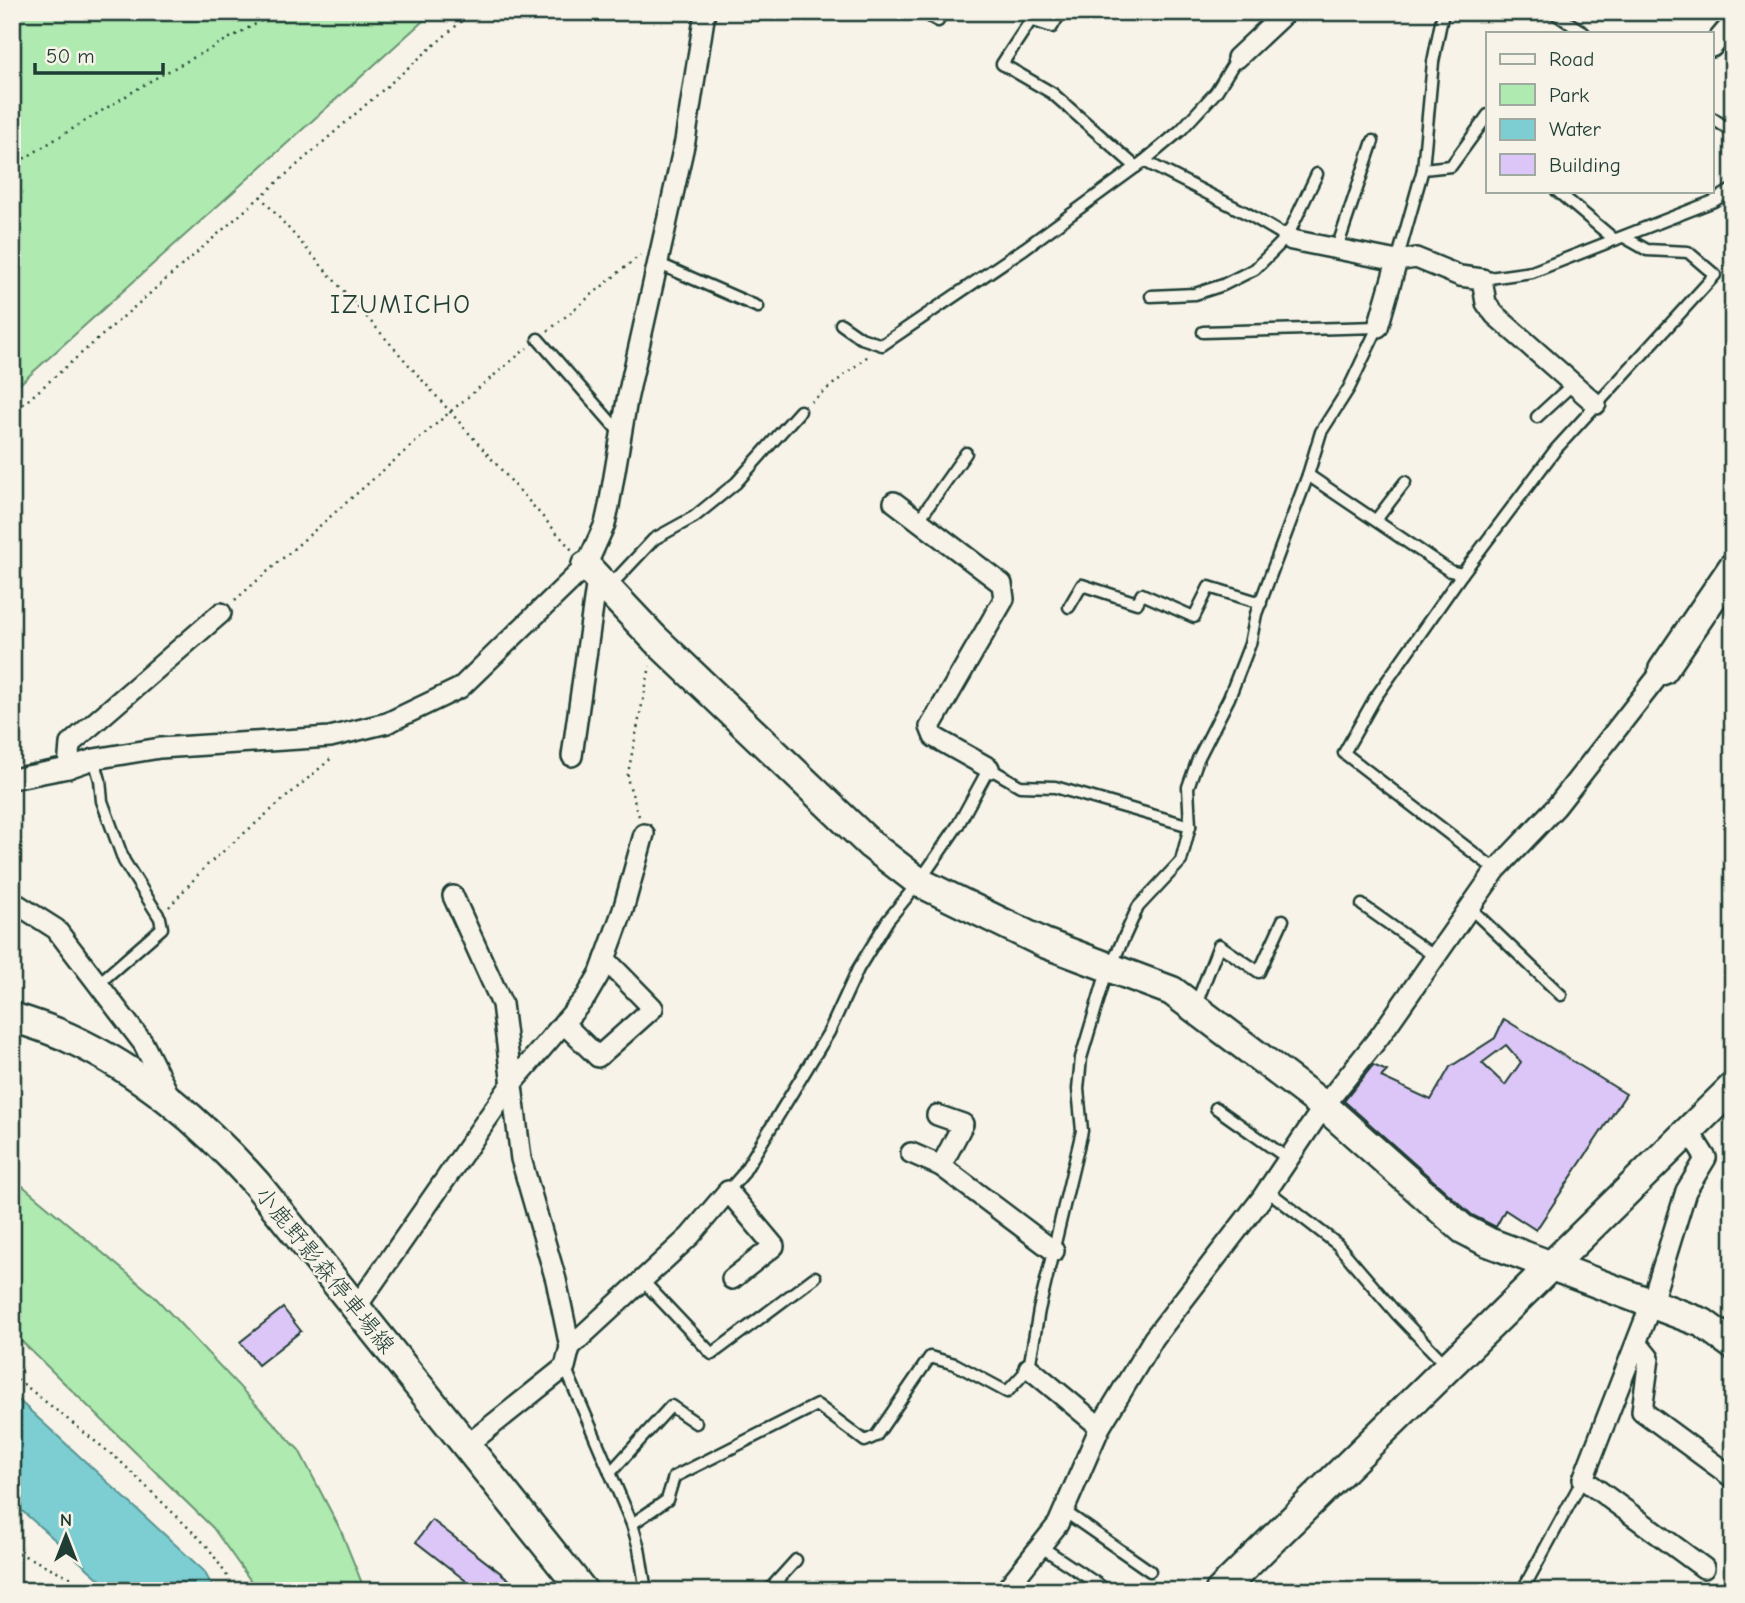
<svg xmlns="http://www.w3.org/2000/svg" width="1745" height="1603" viewBox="0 0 1745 1603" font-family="'Comic Neue','Klee One',sans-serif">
  <rect width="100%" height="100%" fill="#f7f3e8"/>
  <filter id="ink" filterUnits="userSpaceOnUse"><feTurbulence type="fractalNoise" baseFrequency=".0143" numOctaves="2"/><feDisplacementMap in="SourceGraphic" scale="14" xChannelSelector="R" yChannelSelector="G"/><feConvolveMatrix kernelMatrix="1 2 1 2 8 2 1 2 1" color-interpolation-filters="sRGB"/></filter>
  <g filter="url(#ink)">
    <g fill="#afeab0" stroke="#679472" stroke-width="2">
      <path d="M12,12H433L12,391Z"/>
      <path d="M12,1177L153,1295L299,1450L341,1531L365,1591H258L213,1528L12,1332Z"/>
    </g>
    <path fill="#7cced3" stroke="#579493" stroke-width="2" d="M12,1394L204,1571L215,1591H113L12,1502Z"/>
    <g fill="#dcc6f7" stroke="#1f3d34" stroke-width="2" fill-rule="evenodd">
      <path d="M1504,1019L1626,1094L1536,1230L1505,1210L1496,1227L1472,1215L1344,1101L1373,1065L1387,1071L1381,1077L1431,1100L1450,1067L1495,1038ZM1506,1045L1521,1062L1505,1085L1482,1063Z"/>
      <path d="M283,1308L301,1331L258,1365L240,1342Z"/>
      <path d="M432,1520L524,1591H479L416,1542Z"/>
    </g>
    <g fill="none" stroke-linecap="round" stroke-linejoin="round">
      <g stroke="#1f3d34" stroke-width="15">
        <g id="lane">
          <path d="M922,12L938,21"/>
          <path d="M1061,12L1052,27L1031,20L1002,64L1052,93L1136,167"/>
          <path d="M1553,12L1584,33"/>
          <path d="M1712,118L1733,132"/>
          <path d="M1144,161L1248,214L1287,237"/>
          <path d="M1423,169L1451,166L1488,115"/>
          <path d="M1557,191L1615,240"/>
          <path d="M1337,248L1373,141"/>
          <path d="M1397,261L1423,169L1433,62L1443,12"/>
          <path d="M657,263L758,307"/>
          <path d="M1482,279L1532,272L1714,201L1733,189"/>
          <path d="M1151,296L1195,294L1223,285L1255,269L1287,237L1317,174"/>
          <path d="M841,324L861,338L882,345L1025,248L1144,161L1181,130L1216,92L1237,58"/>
          <path d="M538,339L622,435"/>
          <path d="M1537,417L1573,384"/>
          <path d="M1308,475L1450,571L1462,574L1375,698L1344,753L1496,870"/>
          <path d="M1376,520L1405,482"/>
          <path d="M918,521L966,453"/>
          <path d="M1462,574L1556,449L1715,275L1688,252L1647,250L1624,237"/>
          <path d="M609,587L654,539L694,517L736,483L800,411"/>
          <path d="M1069,607L1082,585L1137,603L1142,594L1194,617L1209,587L1261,603"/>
          <path d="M94,759L100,780L102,801L124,861L160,918L162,928L98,984"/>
          <path d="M1362,905L1434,956"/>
          <path d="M1469,907L1561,995"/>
          <path d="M1195,1007L1219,945L1259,972L1283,920"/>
          <path d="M1216,1108L1287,1158"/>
          <path d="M1267,1190L1337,1244L1396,1313L1446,1365"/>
          <path d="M728,1191L742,1175L829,1032L858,969L888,920L919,882L958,825L989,768L1020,786L1055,787L1190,826"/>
          <path d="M642,1280L712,1354L815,1277"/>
          <path d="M565,1367L632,1524L639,1548L646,1591"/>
          <path d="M610,1473L671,1406L696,1423"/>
          <path d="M1064,1511L1150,1571"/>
          <path d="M632,1524L667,1500L674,1477L817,1405L865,1441L876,1436L930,1357L955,1364L1007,1392L1029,1368L1039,1310L1082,1131L1078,1089L1081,1058L1104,981L1138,907L1181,861L1190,826L1188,787L1198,759L1229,698L1250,644L1256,614L1308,475L1321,432L1349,388L1378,327L1203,332"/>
          <path d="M1040,1546L1108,1591"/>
          <path d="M768,1591L796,1560"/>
          <path d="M1522,1591L1583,1479"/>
        </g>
      </g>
      <g stroke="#1f3d34" stroke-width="24">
        <g id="street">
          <path d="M1712,47L1733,22"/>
          <path d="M1237,58L1286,12"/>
          <path d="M1287,237L1292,240L1397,261L1416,258L1460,276L1482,279L1486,303L1495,315L1596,404"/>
          <path d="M1378,327L1397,261"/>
          <path d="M894,502L1002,584L1004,599L930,727L934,737L989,768"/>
          <path d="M572,756L597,579"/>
          <path d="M68,768L70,744L221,613"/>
          <path d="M12,779L68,768L94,759L160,748L330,737L387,723L460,688L586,566L605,524L609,506L627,400L685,141L705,12"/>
          <path d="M453,896L502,1004L521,1159L556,1280L570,1347L565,1367L466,1446"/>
          <path d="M12,901L56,929L143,1043L171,1099"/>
          <path d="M563,1023L598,1057L653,1008L605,959"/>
          <path d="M937,1115L963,1124L941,1166"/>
          <path d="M1689,1131L1706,1158L1686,1191L1652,1302L1583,1479L1704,1568"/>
          <path d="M911,1153L941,1166L1054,1251"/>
          <path d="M355,1309L513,1082L586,997L600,973L623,910L644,834"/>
          <path d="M1637,1343L1649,1358L1642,1411L1733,1478"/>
          <path d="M570,1347L690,1236L728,1191L774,1246L732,1279"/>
          <path d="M1029,1368L1100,1427"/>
          <path d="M1005,1591L1058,1524L1100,1427L1154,1338L1262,1198L1324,1106L1380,1036L1496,870L1556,807L1663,670"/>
        </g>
      </g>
      <g stroke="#1f3d34" stroke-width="33">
        <g id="secondary">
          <path d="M586,566L655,639L871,845L919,882L1044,943L1172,991L1324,1106L1463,1229L1488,1242L1703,1323L1733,1345"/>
          <path d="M1663,670L1733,567"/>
          <path d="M12,1017C30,1023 50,1029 67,1037C142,1071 202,1123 256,1183L583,1591"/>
          <path d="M1220,1591L1733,1087"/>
        </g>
      </g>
      <g stroke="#1f3d34" stroke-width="2.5" stroke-dasharray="2 5" stroke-linecap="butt">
        <path d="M12,166L152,80L278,12"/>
        <path d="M260,196L572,550"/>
        <path d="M1724,266L1733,254"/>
        <path d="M548,331L640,255"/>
        <path d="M811,402L868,356"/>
        <path d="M12,414L472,12"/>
        <path d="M235,600L451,411L527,348"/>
        <path d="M639,816L627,778L650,666"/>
        <path d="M169,907L205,867L334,756"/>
        <path d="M12,1375L120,1461L208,1547L237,1591"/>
        <path d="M12,1550L100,1591"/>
      </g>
      <use href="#lane" stroke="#f7f3e8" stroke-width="10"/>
      <use href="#street" stroke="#f7f3e8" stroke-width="19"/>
      <use href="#secondary" stroke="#f7f3e8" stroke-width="28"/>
    </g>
  </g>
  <g text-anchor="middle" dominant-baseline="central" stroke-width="5" stroke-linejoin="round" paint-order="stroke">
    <g font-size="23" fill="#1f3d34" stroke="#f7f3e8">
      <text transform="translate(325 1270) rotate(51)">小鹿野影森停車場線</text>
    </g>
    <g font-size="26" letter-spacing="2" fill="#1f3d34" stroke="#f7f3e8">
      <text x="401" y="305">IZUMICHO</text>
    </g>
  </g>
  <rect width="1745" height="1603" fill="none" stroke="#f7f3e8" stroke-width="42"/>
  <rect x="21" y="21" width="1703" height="1561" fill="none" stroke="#1f3d34" stroke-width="2.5" filter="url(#ink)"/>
  <rect x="1486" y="32" width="228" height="161" fill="#f7f3e8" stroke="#a1aaa0" stroke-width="2"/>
  <rect x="1500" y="54" width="35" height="10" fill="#f7f3e8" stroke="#a1aaa0" stroke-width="2"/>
  <text x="1549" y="66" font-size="21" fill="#1f3d34">Road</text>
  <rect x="1500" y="84" width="35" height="21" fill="#afeab0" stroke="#a1aaa0" stroke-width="2"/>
  <text x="1549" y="102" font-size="21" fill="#1f3d34">Park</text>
  <rect x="1500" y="119" width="35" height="21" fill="#7cced3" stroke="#a1aaa0" stroke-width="2"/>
  <text x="1549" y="136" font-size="21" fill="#1f3d34">Water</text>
  <rect x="1500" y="154" width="35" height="21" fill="#dcc6f7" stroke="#a1aaa0" stroke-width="2"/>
  <text x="1549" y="172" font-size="21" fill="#1f3d34">Building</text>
  <g transform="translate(66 1536)" stroke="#f7f3e8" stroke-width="5" paint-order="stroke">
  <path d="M0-5L12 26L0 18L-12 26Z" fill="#1f3d34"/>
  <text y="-10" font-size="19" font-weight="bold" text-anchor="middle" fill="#1f3d34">N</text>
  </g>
  <path d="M35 63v10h128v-10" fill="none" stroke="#1f3d34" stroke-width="3.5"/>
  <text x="46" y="63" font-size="21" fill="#1f3d34" stroke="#f7f3e8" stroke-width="5" paint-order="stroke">50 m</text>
</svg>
